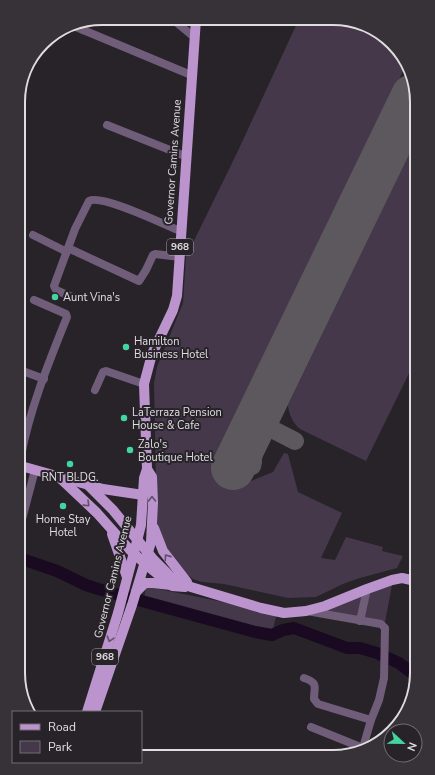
<svg xmlns="http://www.w3.org/2000/svg" width="435" height="775" viewBox="0 0 435 775" font-family="'Nunito Sans',sans-serif">
  <rect width="100%" height="100%" fill="#272329"/>
  <g fill="#45384b">
    <path d="M299,19L349,20L388,39L406,65L215,462L251,481L273,472L284,453L288,454L298,492L342,513L321,558L335,560L346,537L383,547L382,551L403,556L397,568L360,578L345,583L316,597L288,598L224,584L202,582L193,579L185,573L173,560L157,529L154,383L157,367L183,303L186,257L236,155Z"/>
    <path d="M413,146L415,361L366,461L300,429C293,423 289,415 288,405Z"/>
    <path d="M392,585L385,622L362,619L368,593Z"/>
    <path d="M149,587L277,613L272,633L144,598L146,588Z"/>
    <path d="M364,593L358,619L323,612Z"/>
  </g>
  <g fill="none" stroke-linecap="round" stroke-linejoin="round">
    <path stroke="#1a0a21" stroke-width="12" d="M22,559L57,571L86,585L98,589L255,632L272,635L283,630L294,628L347,648H360L377,653L399,663L417,677"/>
    <g stroke="#5c585d" stroke-width="18">
      <path d="M256,421L295,441"/>
      <path d="M250,434L232,444L231,451L236,461L249,467L252,466L253,462L254,426"/>
    </g>
    <path stroke="#5c585d" stroke-width="44" d="M233,468L413,96"/>
    <g stroke="#705d79" stroke-width="8">
      <path d="M171,18L194,37"/>
      <path d="M75,23L76,27L191,75"/>
      <path d="M83,30L87,21"/>
      <path d="M107,125L185,156"/>
      <path d="M33,235L67,252"/>
      <path d="M68,248L139,281L146,270L153,255L155,254L180,257"/>
      <path d="M74,298L56,290L54,286L75,229L89,201C102,194 165,225 180,231"/>
      <path d="M20,370L44,379"/>
      <path d="M95,390L103,372L106,371L144,384"/>
      <path d="M21,456C30,408 49,362 67,317L66,314L34,300"/>
      <path d="M21,523L35,470"/>
      <path d="M307,611L381,624L385,628L384,678L379,700L371,720L362,751"/>
      <path d="M360,621L367,589"/>
      <path d="M304,678C319,683 314,687 314,699L318,704L371,720"/>
      <path d="M311,727L363,748"/>
    </g>
    <g stroke="#bb94ce" stroke-width="10">
      <path d="M21,466L103,489L143,495"/>
      <path d="M59,477L97,513L130,550L150,568L172,586L185,587"/>
      <path d="M88,485L113,510L153,559L171,577L191,587L261,608L284,613L306,611L325,606L367,589L392,580L402,578L416,581"/>
      <path d="M154,528L163,551L187,582"/>
      <path d="M112,534L127,577"/>
      <path d="M136,592L145,583H153L171,585"/>
      <path d="M87,712L118,613L137,541L141,525L144,478L147,469L144,384L152,354L173,310L177,296L196,19"/>
      <path d="M95,712L132,605L151,542L153,503L152,477L147,469"/>
    </g>
  </g>
  <defs><path id="oneway-chevron" d="M-2-3.5L2.5 0L-2 3.5" fill="none" stroke-width="1.6" stroke-linecap="round" stroke-linejoin="round"/></defs>
  <g stroke="#62506b">
    <use href="#oneway-chevron" transform="translate(152 499) rotate(-91)"/>
    <use href="#oneway-chevron" transform="translate(87 504) rotate(44)"/>
    <use href="#oneway-chevron" transform="translate(167 557) rotate(-125)"/>
    <use href="#oneway-chevron" transform="translate(110 639) rotate(107)"/>
  </g>
  <g fill="#43d4a0" stroke="#272329" stroke-width="1.5">
    <circle cx="55" cy="297" r="4"/>
    <circle cx="126" cy="347" r="4"/>
    <circle cx="124" cy="418" r="4"/>
    <circle cx="130" cy="450" r="4"/>
    <circle cx="70" cy="464" r="4"/>
    <circle cx="63" cy="506" r="4"/>
  </g>
  <g text-anchor="middle" dominant-baseline="central" stroke-width="4" stroke-linejoin="round" paint-order="stroke">
    <g fill="#272329" stroke="#a8a5aa" stroke-width="1">
      <rect x="167" y="239" width="26" height="16" rx="3"/>
      <rect x="92" y="649" width="26" height="16" rx="3"/>
    </g>
    <g font-size="10" font-weight="bold" fill="#e0dde1">
      <text x="180" y="247">968</text>
      <text x="105" y="657">968</text>
    </g>
    <g font-size="11" fill="#e0dde1" stroke="#272329">
      <text transform="translate(173 162) rotate(-86)">Governor Camins Avenue</text>
      <text transform="translate(113 577) rotate(-76)">Governor Camins Avenue</text>
    </g>
    <g font-size="11" fill="#e0dde1" stroke="#272329" text-anchor="start">
      <text x="63" y="297">Aunt Vina's</text>
      <text x="134" y="341">Hamilton<tspan x="134" dy="13">Business Hotel</tspan></text>
      <text x="132" y="412">LaTerraza Pension<tspan x="132" dy="13">House &amp; Cafe</tspan></text>
      <text x="138" y="444">Zalo's<tspan x="138" dy="13">Boutique Hotel</tspan></text>
      <text x="70" y="477" text-anchor="middle">RNT BLDG.</text>
      <text x="63" y="519" text-anchor="middle">Home Stay<tspan x="63" dy="13">Hotel</tspan></text>
    </g>
  </g>
  <path d="M0 0H435V775H0ZM102 25H333A77 77 0 0 1 410 102V673A77 77 0 0 1 333 750H102A77 77 0 0 1 25 673V102A77 77 0 0 1 102 25Z" fill="#363238" fill-rule="evenodd"/>
  <path fill="none" stroke="#e0dde1" stroke-width="2" d="M102 25H333A77 77 0 0 1 410 102V673A77 77 0 0 1 333 750H102A77 77 0 0 1 25 673V102A77 77 0 0 1 102 25Z"/>
  <rect x="12" y="711" width="130" height="52" fill="#272329" stroke="#716d73"/>
  <rect x="20" y="724" width="20" height="6" fill="#bb94ce" stroke="#716d73"/>
  <text x="48" y="731" font-size="12" fill="#e0dde1">Road</text>
  <rect x="20" y="741" width="20" height="12" fill="#45384b" stroke="#716d73"/>
  <text x="48" y="751" font-size="12" fill="#e0dde1">Park</text>
  <g transform="translate(403 743) rotate(112)"><circle r="19" fill="#272329" stroke="#716d73"/>
  <path d="M0-3L7 15L0 10L-7 15Z" fill="#43d4a0"/>
  <text y="-6" font-size="11" font-weight="bold" text-anchor="middle" fill="#e0dde1">N</text>
  </g>
</svg>
